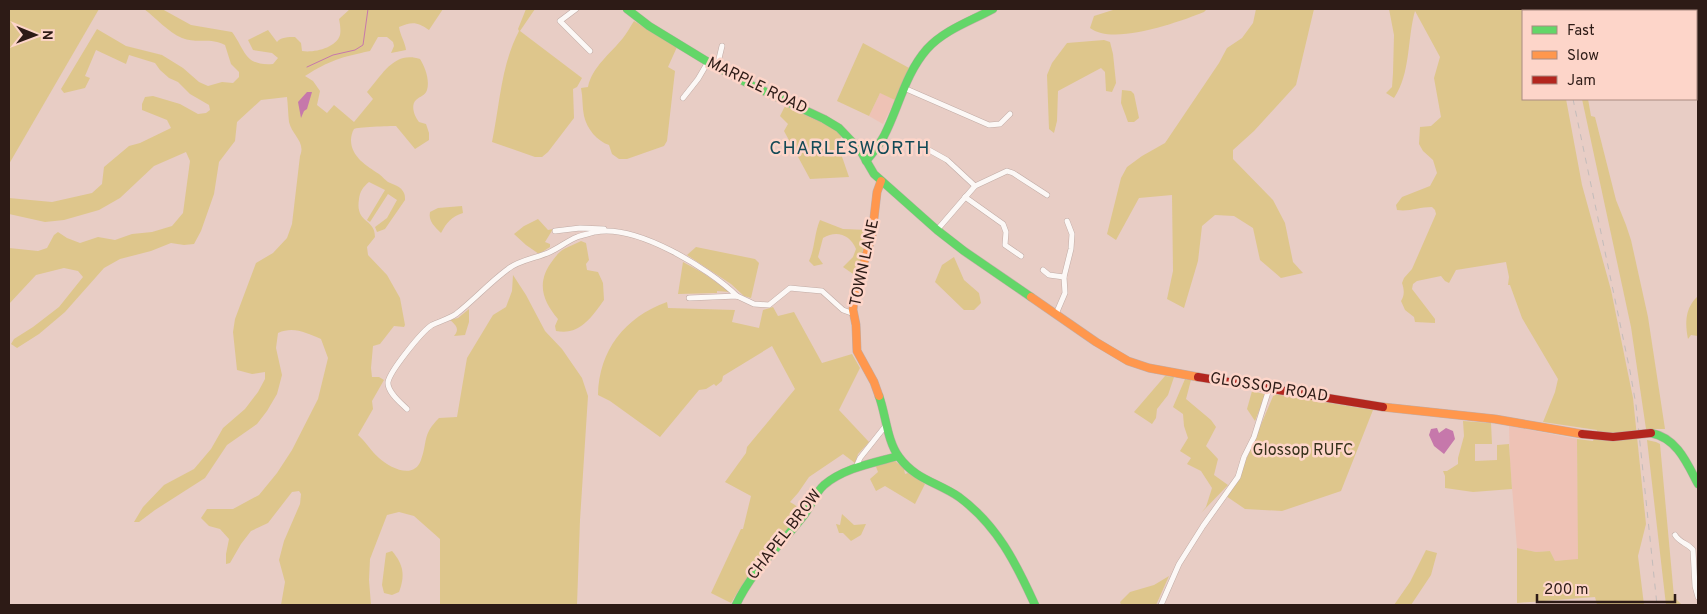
<svg xmlns="http://www.w3.org/2000/svg" width="1707" height="614" viewBox="0 0 1707 614" font-family="Overpass,sans-serif">
  <rect width="100%" height="100%" fill="#e8cdc5"/>
  <g fill="#eec2b5">
    <path d="M911,69L883,124L869,116L880,93Z"/>
    <path d="M1509,426L1577,439L1579,560L1555,561L1550,551L1536,552L1517,548L1510,463Z"/>
  </g>
  <g fill="#dec68c">
    <path d="M9,9H99L9,164Z"/>
    <path d="M144,9H162L191,25L232,32C246,51 244,66 273,64L278,58L272,53L253,50L248,40L268,30L277,42C281,37 288,37 295,37L301,43L302,51C314,53 336,48 340,35C341,30 340,24 339,19L350,9H443L429,30C418,22 412,21 399,27C400,35 405,42 406,50L391,53L394,46L393,42L387,37H378L370,51C342,57 330,60 305,76L313,81L320,91L317,105L327,113L334,105L354,122L373,99L367,92C383,74 394,51 420,59C425,67 430,80 427,90C425,96 420,96 416,100C410,106 415,117 419,122L426,124L429,133V140L415,149L396,126C390,126 356,127 354,129C352,132 351,137 351,140C351,157 367,166 379,174C383,177 385,180 388,182C394,185 401,186 404,193C405,195 405,198 405,200L385,229L377,232L375,227L387,218L397,200L388,194L370,222L367,220L385,190L369,182C363,187 360,191 359,199C355,224 375,218 375,237L367,247L368,255L387,275L400,298L405,325L404,327L394,326L380,344L373,346L371,368L372,377H379L384,380L372,401L373,409L358,435C366,442 371,451 379,458C390,468 414,480 421,460C428,441 422,435 439,418L457,417L467,358L493,315L506,307L512,291L513,275L526,295L545,331L562,349L582,378L588,396L580,520L577,605H440V539L414,516L399,512L387,515L370,559L369,580L371,605H281L285,582L279,560L284,541L300,504L301,494L299,491L292,492L268,523L251,531L241,544L230,563L226,564V554L229,539L220,529L209,526L201,518L207,509H233L259,495L277,473L292,450L318,399L328,358L321,339C306,333 294,326 278,333L276,348L282,375L277,394L267,411L257,424L227,445L205,478L155,510L139,522H134L143,507L164,485L194,469L211,449L223,428L245,409L258,392L265,379V372L252,374L237,370L233,332L235,319L256,263L273,253L287,238L292,224L300,156C306,142 292,135 289,122C288,114 288,105 287,97L261,100L237,122L235,141L219,162L214,194L201,231L194,244L184,245L171,243L151,251L120,259L104,268L65,312L39,334L17,348L11,344L14,339L33,327L59,307L83,277L78,271L64,268L36,275L9,304V248L38,251L47,248L54,235L58,232L67,238L80,243L98,237L115,240L132,234L152,232L172,226L183,213L190,161L186,152L154,166L120,198L99,210L64,220L45,222L9,214V198L52,202L92,193L102,184L104,167L129,146L140,143L171,128L167,120L142,110V104L145,97L153,96L180,104L198,114L206,113L210,110L209,105L190,94L178,82L169,78L160,70L155,63L129,55L126,64L96,50L85,76L90,78L85,88L64,93L61,89L97,29L126,46L162,55L183,68L199,82L208,86L222,82L233,83L239,77V72L231,64L225,45C211,37 196,44 182,38C168,32 156,18 144,9Z"/>
    <path d="M526,9H535L520,31L582,78L577,87L573,89L574,118L548,152L542,157H535L492,142C500,104 501,65 519,31L518,29Z"/>
    <path d="M1116,9H1207L1204,12C1179,22 1113,46 1090,28L1094,16Z"/>
    <path d="M1256,9H1314L1296,85L1254,131L1233,150V159L1273,200L1285,223L1293,262L1303,273L1281,278L1260,260L1253,228L1234,216L1215,215L1202,226L1198,261L1184,308L1167,299L1173,271L1172,195L1139,198L1116,240L1107,234L1121,178L1127,167L1142,156L1165,143L1219,63L1227,48L1242,38L1253,23Z"/>
    <path d="M1389,9H1546L1547,11H1523V99H1566L1582,185L1611,290L1633,398L1646,524L1638,556L1644,605H1597L1595,597L1517,603V548L1536,552L1550,551L1555,561L1578,559L1577,439L1593,441L1597,430L1543,422L1555,392L1558,379L1522,318L1510,285H1508L1509,277L1506,262L1456,270L1449,283L1445,281L1441,276L1417,281L1413,284L1412,289L1435,319V323L1415,322L1414,317L1405,310L1401,301C1405,295 1404,289 1402,283L1404,278L1412,269L1436,214L1435,210L1432,207C1419,207 1409,212 1397,210L1396,205L1402,197L1430,186L1437,173L1433,160L1423,151L1419,144L1420,127L1431,126L1441,117L1434,78L1440,57L1415,11C1407,39 1411,73 1394,98L1386,93L1392,87L1393,73L1394,35Z"/>
    <path d="M634,21L677,47L668,67L675,71L667,141L664,146L627,159H619L612,154L609,145C597,141 587,129 584,116C582,107 583,97 581,88L588,87C592,67 611,53 623,38C627,33 630,27 634,21Z"/>
    <path d="M1104,40L1110,42L1113,54L1116,83L1112,92L1106,91L1105,72L1101,68L1058,91L1057,121L1054,133L1049,129L1047,75L1052,63L1067,43Z"/>
    <path d="M863,43L911,69L895,100L880,93L869,116L837,101Z"/>
    <path d="M1122,90L1131,91L1134,94L1139,118L1134,122H1128L1121,103Z"/>
    <path d="M1582,99H1588L1591,116L1595,117L1616,200L1626,225L1631,240L1648,317L1665,429H1646L1631,327Z"/>
    <path d="M785,106L834,128L842,135L838,145L849,177L810,179L784,131L788,124L780,116Z"/>
    <path d="M462,206L463,213C451,217 447,222 441,233C435,227 428,221 430,212L438,208Z"/>
    <path d="M538,219L548,230L553,229L545,242L550,244V247L539,254L526,245L514,234L524,226Z"/>
    <path d="M820,220L843,229L868,230L856,276L843,267L853,257L856,249C850,234 836,230 823,238L818,257L823,264L814,266L809,261C815,248 814,234 820,220Z"/>
    <path d="M581,241L586,243L589,260L586,264L587,270L598,272L603,283L604,300C592,317 579,336 556,331L555,326L558,319C542,300 536,282 553,260C556,256 559,252 564,249C569,246 576,244 581,241Z"/>
    <path d="M696,247L755,259L759,263L751,298L744,296L731,284L687,255Z"/>
    <path d="M954,257L964,280L979,293L981,303L974,310H964L935,282L942,265Z"/>
    <path d="M683,262L703,273L730,292L717,291V293L678,294Z"/>
    <path d="M1698,296V336L1691,335L1688,339C1685,322 1685,308 1698,296Z"/>
    <path d="M667,302L668,308L735,310L732,322L759,328L763,310L773,307L778,316L794,312L822,363L852,354L860,368L839,410L869,442L858,454L855,463L843,454L809,477L798,493L790,502L795,505L802,512C777,541 750,570 731,603L711,593L741,529H743L751,496L725,482L746,453L747,447L795,389L772,346L723,376L722,381L716,386L714,384L706,389L699,390L660,437L610,401L598,395C599,350 625,317 667,302Z"/>
    <path d="M469,309V322L465,335L454,336C460,329 456,325 450,320L458,318Z"/>
    <path d="M1165,376L1174,377L1168,395L1157,409L1156,418L1152,424L1134,412Z"/>
    <path d="M1185,379L1191,380L1186,399L1211,420L1216,427L1206,446L1218,459L1214,475L1228,485L1201,513L1206,507L1212,488L1201,471L1187,464L1191,458L1180,451L1188,438L1184,426L1183,414L1173,407Z"/>
    <path d="M1252,391L1264,394L1265,395L1255,421L1247,409Z"/>
    <path d="M1274,394L1373,410L1341,491L1282,511L1245,509L1226,496L1240,474Z"/>
    <path d="M1463,421L1491,423L1492,444H1475V461L1497,460V445L1509,444L1512,489L1473,492L1445,488V476L1443,471H1447L1458,464V458L1464,436Z"/>
    <path d="M1647,440L1656,442L1660,444L1674,597L1682,605H1666Z"/>
    <path d="M894,460L904,469L905,474L908,473L925,484L915,504L885,486L876,491L870,479L878,472L875,464Z"/>
    <path d="M842,514L854,525L866,524L861,535L851,541L843,533H839L836,524L840,525Z"/>
    <path d="M1426,550L1437,553L1431,575L1411,605H1394L1410,582Z"/>
    <path d="M392,551C404,565 405,576 399,592L392,595L384,593L382,585L386,553Z"/>
    <path d="M1169,576L1156,605H1121L1120,602L1130,592L1154,585Z"/>
  </g>
  <g fill="#c678ab">
    <path d="M307,92H312L307,109L304,111L301,118L298,102Z"/>
    <path d="M1437,428L1439,433L1446,428L1453,431L1455,439L1444,454L1434,446L1429,435L1431,429Z"/>
  </g>
  <g fill="none" stroke-linecap="round" stroke-linejoin="round">
    <path stroke="#c678ab" stroke-width="1" d="M307,67L333,55L355,50L363,45L368,9"/>
    <g stroke="#c1aca6" stroke-width="6">
      <g id="street">
        <path d="M576,9L560,21L590,51"/>
        <path d="M717,67L722,46"/>
        <path d="M904,88L989,125L1000,124L1010,114"/>
        <path d="M683,98L698,79L708,62"/>
        <path d="M920,145L947,160L975,186"/>
        <path d="M965,197L1003,224L1006,232L1005,245L1021,256"/>
        <path d="M937,230L975,186L1007,171L1013,173L1047,195"/>
        <path d="M555,231L580,228L604,229"/>
        <path d="M1043,270L1049,275L1064,277"/>
        <path d="M689,298L737,296L754,304L769,305L790,288L800,289L822,291L843,310L854,314"/>
        <path d="M1056,314L1065,293L1064,277L1071,249L1072,234L1067,221"/>
        <path d="M407,409C401,403 387,392 388,382C390,371 422,331 432,325C440,321 449,319 456,314C474,300 489,283 508,269C519,260 537,258 550,252C559,248 567,241 577,237C582,235 589,234 595,232C637,224 708,268 737,296"/>
        <path d="M856,467L860,458L887,424"/>
        <path d="M1675,535C1680,543 1689,544 1693,550L1695,586L1698,597"/>
        <path d="M1161,605L1179,564L1203,526L1238,477L1244,457L1254,437L1269,389"/>
      </g>
    </g>
    <g stroke="#c1aca6" stroke-width="9">
      <g id="fast">
        <path d="M627,9L649,26L708,62L749,84L824,119L839,128L860,150L874,174L937,230L964,251L1031,297"/>
        <path d="M866,161C873,153 879,145 884,136C899,107 905,74 927,49C944,30 971,21 993,9"/>
        <path d="M879,396C886,415 887,441 899,457C916,480 937,482 959,497C997,525 1016,563 1035,605"/>
        <path d="M1651,433C1677,438 1687,463 1698,484"/>
        <path d="M736,605C752,570 782,544 805,514C812,504 815,493 824,485C844,468 873,463 898,456"/>
      </g>
    </g>
    <g stroke="#c1aca6" stroke-width="9">
      <g id="slow">
        <path d="M1031,297L1096,342L1128,361L1149,368L1198,377"/>
        <path d="M879,396L874,382L857,351L856,325L853,310L854,297L872,235L877,192L881,181"/>
        <path d="M1383,407L1495,419L1582,434"/>
      </g>
    </g>
    <g stroke="#c1aca6" stroke-width="9">
      <path id="jam" d="M1198,377L1383,407"/>
    </g>
    <use href="#street" stroke="#fcf8f6" stroke-width="5"/>
    <use href="#fast" stroke="#63d668" stroke-width="8"/>
    <use href="#slow" stroke="#ff974d" stroke-width="8"/>
    <use href="#jam" stroke="#b3261e" stroke-width="8"/>
    <g stroke="#c3bcba" stroke-width="1" stroke-dasharray="6 6" stroke-linecap="butt">
      <path d="M1555,9V11"/>
      <path d="M1573,99L1630,371L1636,405L1657,605"/>
    </g>
    <g stroke="#c1aca6" stroke-width="9" stroke-linecap="butt">
      <path id="jam-bridge" d="M1582,434L1613,437L1651,433"/>
    </g>
    <use href="#jam-bridge" stroke="#b3261e" stroke-width="8"/>
  </g>
  <g text-anchor="middle" dominant-baseline="central" stroke-width="5" stroke-linejoin="round" paint-order="stroke">
    <g font-size="16" fill="#2d1b16" stroke="#fdd5c9">
      <text transform="translate(757 86) rotate(26)">MARPLE ROAD</text>
      <text transform="translate(865 263) rotate(-78)">TOWN LANE</text>
      <text transform="translate(1269 388) rotate(9)">GLOSSOP ROAD</text>
      <text transform="translate(785 535) rotate(-52)">CHAPEL BROW</text>
    </g>
    <g font-size="16" fill="#36311a" stroke="#fdd5c9">
      <text x="1303" y="451">Glossop RUFC</text>
    </g>
    <g font-size="19" letter-spacing="1" fill="#114956" stroke="#fdd5c9">
      <text x="850" y="149">CHARLESWORTH</text>
    </g>
  </g>
  <rect width="1707" height="614" fill="none" stroke="#2d1b16" stroke-width="20"/>
  <rect x="1522" y="10" width="175" height="90" fill="#fdd5c9" stroke="#aa8b81"/>
  <rect x="1532" y="26" width="25" height="8" fill="#63d668" stroke="#aa8b81"/>
  <text x="1567" y="35" font-size="15" fill="#2d1b16">Fast</text>
  <rect x="1532" y="51" width="25" height="8" fill="#ff974d" stroke="#aa8b81"/>
  <text x="1567" y="60" font-size="15" fill="#2d1b16">Slow</text>
  <rect x="1532" y="76" width="25" height="8" fill="#b3261e" stroke="#aa8b81"/>
  <text x="1567" y="85" font-size="15" fill="#2d1b16">Jam</text>
  <g transform="translate(35 35) rotate(91)" stroke="#fdd5c9" stroke-width="4" paint-order="stroke">
  <path d="M0-4L9 19L0 12L-9 19Z" fill="#2d1b16"/>
  <text y="-8" font-size="14" font-weight="bold" text-anchor="middle" fill="#2d1b16">N</text>
  </g>
  <path d="M1537 594v8h138v-8" fill="none" stroke="#2d1b16" stroke-width="2.5"/>
  <text x="1544" y="594" font-size="15" fill="#2d1b16" stroke="#fdd5c9" stroke-width="4" paint-order="stroke">200 m</text>
</svg>
